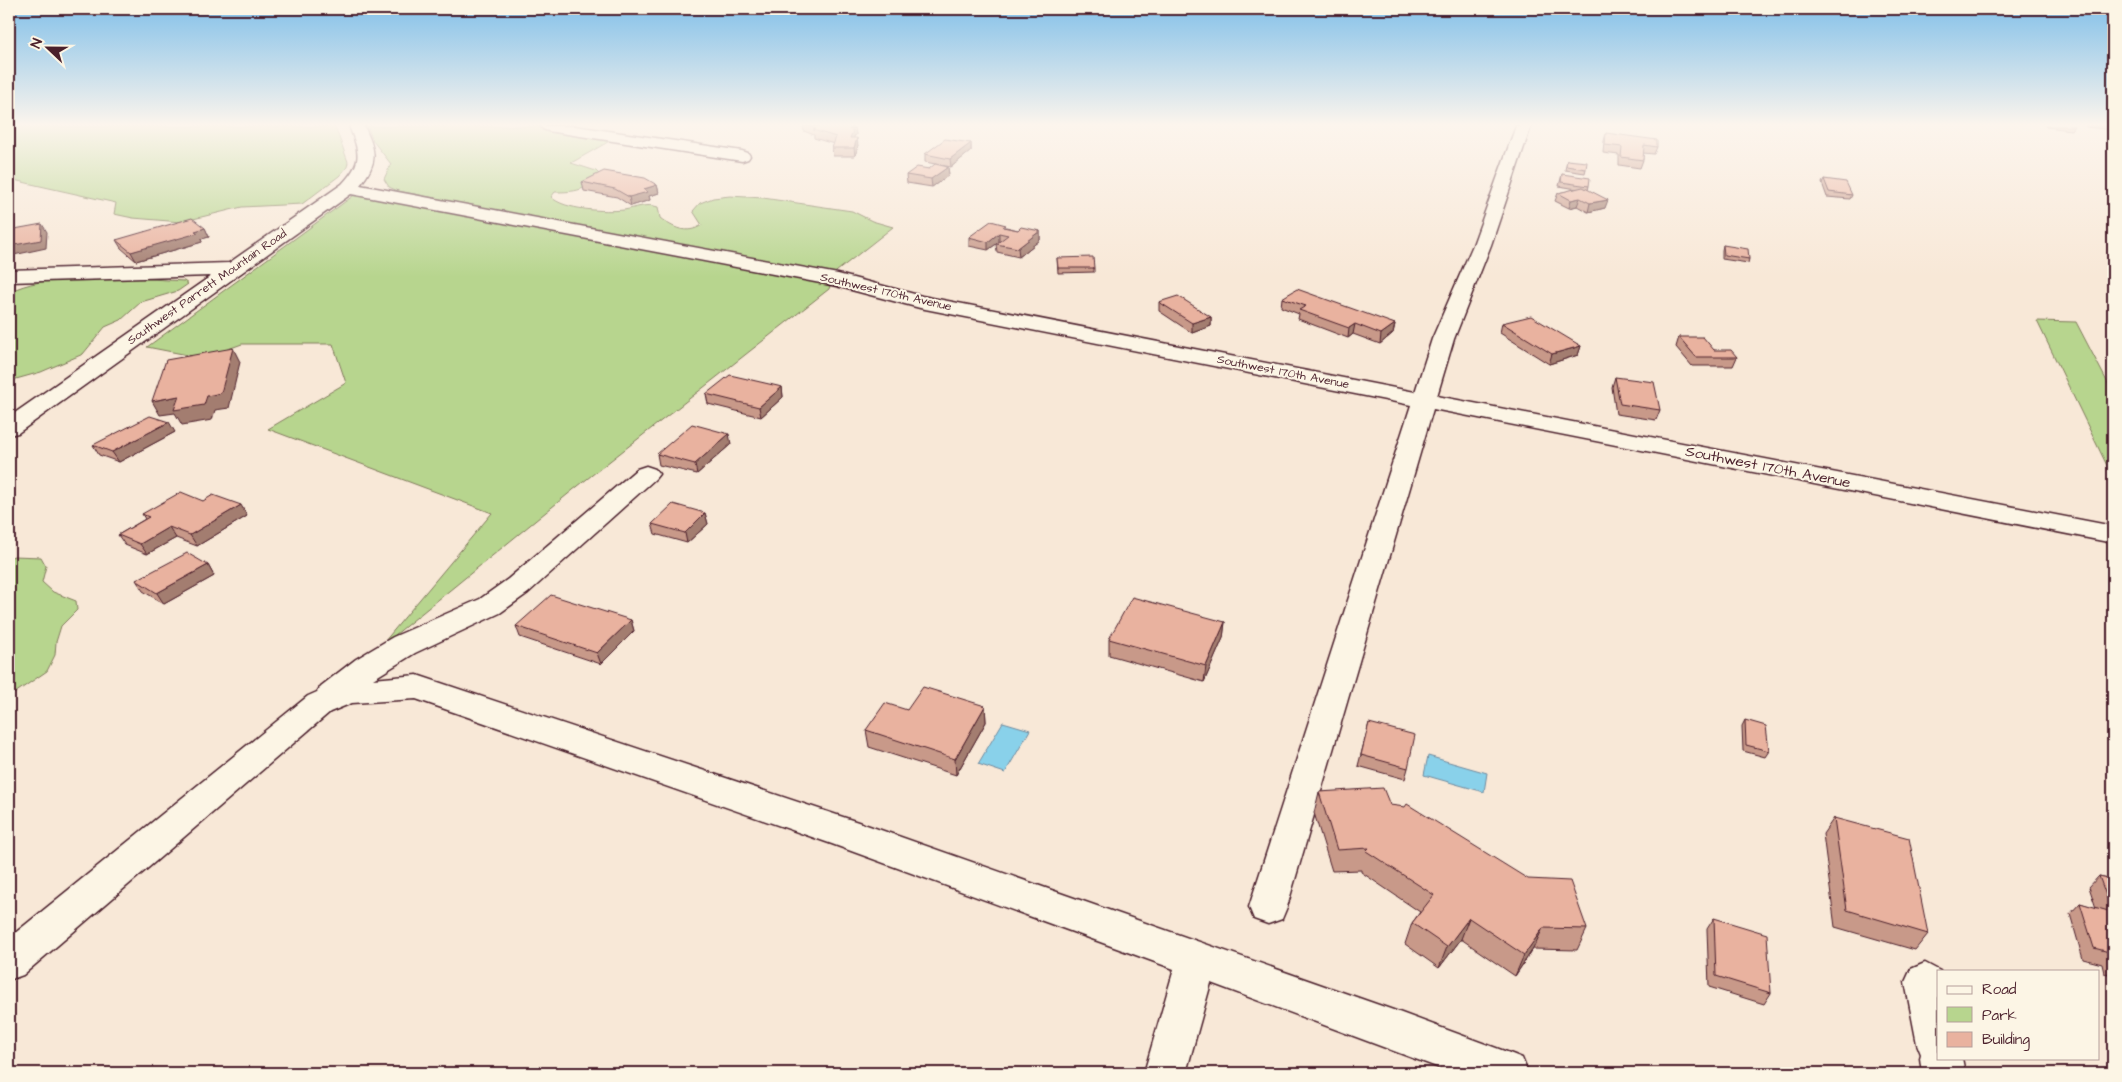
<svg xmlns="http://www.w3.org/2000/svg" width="2122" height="1082" viewBox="0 0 2122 1082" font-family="'Architects Daughter',sans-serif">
  <rect width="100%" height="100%" fill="#f8e8d7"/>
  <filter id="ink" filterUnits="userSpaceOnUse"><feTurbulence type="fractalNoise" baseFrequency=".02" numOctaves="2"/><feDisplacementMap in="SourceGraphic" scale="10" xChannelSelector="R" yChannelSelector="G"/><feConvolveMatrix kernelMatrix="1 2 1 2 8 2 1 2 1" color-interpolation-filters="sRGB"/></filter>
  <g filter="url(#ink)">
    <g fill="#b7d58e" stroke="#807a5c">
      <path d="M9,126H335L348,162L347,167L339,176L302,204L242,207L181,222L133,218L114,214L116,203L9,179Z"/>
      <path d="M367,126H538L615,138L571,163L596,171L599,174C588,191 574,192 555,192L551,197C564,210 605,212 624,210C636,208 646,203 658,207L660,218C673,228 687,235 702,225L693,211L700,203L713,198L730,196L763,198L852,211L872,221L893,227L832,275L398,191L389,187L384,179L391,164L373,141Z"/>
      <path d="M357,193L831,282L829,289L573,490L379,648L492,513L268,429L346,383L333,344H242L203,358L147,347Z"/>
      <path d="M133,278L184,281L188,284L178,291L141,302L121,320L105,327L83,354L41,372L9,381V292C46,274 92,279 133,278Z"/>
      <path d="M2037,321L2076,322L2113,393V478Z"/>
      <path d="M14,556L41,557L46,566L42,582L53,592L76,601L77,610L61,626L56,642L55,655L47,671L9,697V558Z"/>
    </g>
    <g fill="#89d1ea" stroke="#708a9e">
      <path d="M1003,722L1030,730L1005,773L978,764Z"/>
      <path d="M1428,756L1487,773L1484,792L1424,775Z"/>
    </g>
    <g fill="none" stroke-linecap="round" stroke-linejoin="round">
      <g stroke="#4a1f2b" stroke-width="3">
        <g id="minor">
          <path d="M349,126H364C376,151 379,162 360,185L838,274L922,296L1415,392L1432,339L1473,245L1516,126H1531L1491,245L1454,339L1437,396L2113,526V543L1433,409L1287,907L1282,919L1268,924L1254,919L1249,907L1411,405L920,308L836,286L351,194L18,433L9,435V417L211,276L9,282V270L229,263L342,184C363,162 360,153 349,126Z"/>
          <path d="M540,126H575L742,151L748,153L750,156L748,159L742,161L548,131L543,129Z"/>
          <path d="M646,466L655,469L659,474L655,479L528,593L500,613L415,653L373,679L417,675L858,822L1396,1011L1507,1052L1522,1058L1528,1073H1453L1211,983L1186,1073H1144L1174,969L832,844L416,699L352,703L330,712L23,975L9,980V938L308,696L317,692L321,686L356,659L393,637L480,599L508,579L637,469Z"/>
          <path d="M1925,963L1940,971H1938V1058H1962L1965,1073H1922L1920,1058L1921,1054L1917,1044L1905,982L1911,969Z"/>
        </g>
      </g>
      <use href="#minor" fill="#fcf5e5" fill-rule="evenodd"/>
    </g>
    <g fill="#c89989" stroke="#4a1f2b">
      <path d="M803,126H850L855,128L856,135L854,136V138L858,146L855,156H833L832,148L834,144L814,138V135L804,131Z"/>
      <path d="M2045,126H2074L2071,130L2046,127Z"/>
      <path d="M2085,126H2113V130L2086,127Z"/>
      <path d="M1606,133L1657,147L1654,154L1643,153V160L1640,168L1619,165V155L1603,153L1604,141Z"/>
      <path d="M971,143V151L951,167L925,162V154Z"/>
      <path d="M1567,160L1586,169L1585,173L1565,170Z"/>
      <path d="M948,167L949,175L932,187L907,183L906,175L929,169Z"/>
      <path d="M1562,174L1589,186L1588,190L1605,208L1588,212L1577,206L1569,208L1555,201L1558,193L1577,189L1559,186Z"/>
      <path d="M1824,179L1852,195L1850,199L1827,197L1822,183Z"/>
      <path d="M582,182L657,185L659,193L649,196L650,200L631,206L617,197L584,191Z"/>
      <path d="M1006,227L1018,230L1040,231V240L1019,257L997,252L996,244L988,250L969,246V237Z"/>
      <path d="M205,228L209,237L201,239L202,242L136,261L121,248L116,240Z"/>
      <path d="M1723,245L1749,259L1748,263L1722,259V250Z"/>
      <path d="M1057,258L1094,268V272L1058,273Z"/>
      <path d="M1282,298L1395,324L1393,333L1380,344L1353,334L1348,338L1298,319L1299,314L1281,307Z"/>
      <path d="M1159,302L1211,317V326L1192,333L1159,311Z"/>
      <path d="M1502,323L1581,346L1578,355L1549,364L1500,333Z"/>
      <path d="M1679,337L1714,350L1737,357L1733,366H1692L1676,347Z"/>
      <path d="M1615,377L1660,410L1656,420L1616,414L1612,387Z"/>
      <path d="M782,387L783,397L761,417L708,404L706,394Z"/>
      <path d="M175,432L119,462L99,455L93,445Z"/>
      <path d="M731,444L697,474L659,465L657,454Z"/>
      <path d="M203,501L247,516L197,546L176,538L147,554L125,545L118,535L145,519L142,514Z"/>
      <path d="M705,513L708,524L687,543L655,534L652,524Z"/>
      <path d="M208,565L214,576L164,604L143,591L136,580Z"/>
      <path d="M631,620L634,631L601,664L520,637L516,626Z"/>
      <path d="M1225,622L1223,638L1204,682L1109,655V639Z"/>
      <path d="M985,706L986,722L956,775L869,747L866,730L907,710Z"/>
      <path d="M1745,720L1769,751L1765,757L1743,751L1742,726Z"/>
      <path d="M1369,723L1408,768L1405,779L1358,766Z"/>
      <path d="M1319,792L1390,805L1587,929L1577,950L1533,949L1515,976L1461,939L1439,968L1405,944L1412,923L1420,912L1361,872V870L1332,871L1314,813Z"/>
      <path d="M1834,818L1928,934L1915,950L1835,927L1823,834Z"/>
      <path d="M2099,876L2113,879V975L2104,973L2102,964L2083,959L2070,914L2080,903L2096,908L2089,887Z"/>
      <path d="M1714,918L1771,993L1764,1004L1709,987L1707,929Z"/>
    </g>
    <g fill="#a37d6f" stroke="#4a1f2b">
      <path d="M855,128L856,135L854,136V139L851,146L849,129Z"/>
      <path d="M857,138L858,146L855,156L854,148Z"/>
      <path d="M971,143V151L951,167L950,159Z"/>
      <path d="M948,167L949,175L932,187L931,179Z"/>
      <path d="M657,185L659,193L649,196L650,200L631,206L629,197L644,189Z"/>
      <path d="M1580,198L1577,206L1569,208L1571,200Z"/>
      <path d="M1608,200L1605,208L1588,212L1590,203Z"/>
      <path d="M42,224L47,232L46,248L9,256V246Z"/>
      <path d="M205,228L209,237L201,239L202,242L136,261L131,252Z"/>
      <path d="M1040,231V240L1019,257L1018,248Z"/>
      <path d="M999,233V242L988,250V242Z"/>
      <path d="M1211,317V326L1192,333V323Z"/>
      <path d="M1355,324L1353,334L1348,338L1349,328Z"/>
      <path d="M1395,324L1393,333L1380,344L1381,334Z"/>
      <path d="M1581,346L1578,355L1549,364L1552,354Z"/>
      <path d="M233,348L240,362L229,408L215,410L212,420L182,425L175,413L160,415L152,401L179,396H207Z"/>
      <path d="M782,387L783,397L761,417L759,407Z"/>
      <path d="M169,422L175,432L119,462L112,452Z"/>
      <path d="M729,434L731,444L697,474L695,464Z"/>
      <path d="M241,505L247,516L197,546L190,535Z"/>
      <path d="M705,513L708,524L687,543L685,533Z"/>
      <path d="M169,527L176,538L147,554L140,544Z"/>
      <path d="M208,565L214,576L164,604L157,593Z"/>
      <path d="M631,620L634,631L601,664L597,653Z"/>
      <path d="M1225,622L1223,638L1204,682L1206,666Z"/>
      <path d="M985,706L986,722L956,775L955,759Z"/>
      <path d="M9,816L14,822L9,828Z"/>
      <path d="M1469,918L1461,939L1439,968L1447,947Z"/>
      <path d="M1543,928L1533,949L1515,976L1524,955Z"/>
    </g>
    <g fill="#e9b29f" stroke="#4a1f2b">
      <path d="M808,126H850L855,128L849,129L853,131L850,138H857L854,148H832L836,137L813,130L816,129Z"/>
      <path d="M1606,133L1657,140V147L1644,145L1643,160L1621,157L1622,147L1605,145Z"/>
      <path d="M945,139L971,143L950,159L925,154Z"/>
      <path d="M1567,160L1587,162L1586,169L1566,166Z"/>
      <path d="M935,164L948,167L931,179L906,175L917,167L929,169Z"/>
      <path d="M604,171L645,178L657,185L644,189L648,192L629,197L615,189L582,182Z"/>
      <path d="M1562,174L1590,178L1589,186L1561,182Z"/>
      <path d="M1824,179L1846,182L1852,195L1829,192Z"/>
      <path d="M1583,187L1608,200L1590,203L1580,198L1571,200L1558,193Z"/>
      <path d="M192,218L205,228L195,231L198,233L131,252L116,240Z"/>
      <path d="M991,221L1006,225L1003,227L1018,230L1021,227L1040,231L1018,248L996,244L1008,235L999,233L988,242L969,237Z"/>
      <path d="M42,224L41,240L9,246V230Z"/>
      <path d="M1723,245L1748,249L1749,259L1724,255Z"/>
      <path d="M1093,257L1094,268H1058L1057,258Z"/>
      <path d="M1297,289L1395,324L1381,334L1355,324L1349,328L1299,310L1306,306L1282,298Z"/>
      <path d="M1178,296L1211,317L1192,323L1159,302Z"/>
      <path d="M1531,316L1581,346L1552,354L1502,323Z"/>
      <path d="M1679,337H1703L1714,350H1731L1737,357H1696Z"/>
      <path d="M233,348L221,393L207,396L204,405L174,410L179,396L152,401L166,360Z"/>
      <path d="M730,375L782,387L759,407L706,394Z"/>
      <path d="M1615,377L1654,382L1660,410L1620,404Z"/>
      <path d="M150,416L169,422L112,452L93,445Z"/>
      <path d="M692,424L729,434L695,464L657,454Z"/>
      <path d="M181,492L203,501L213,495L241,505L190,535L169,527L140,544L118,535L149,517L142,514Z"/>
      <path d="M673,504L705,513L685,533L652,524Z"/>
      <path d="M187,553L208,565L157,593L136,580Z"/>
      <path d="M551,595L631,620L597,653L516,626Z"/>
      <path d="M1132,597L1225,622L1206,666L1109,639Z"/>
      <path d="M923,687L985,706L955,759L866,730L885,703L907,710Z"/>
      <path d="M1745,720L1766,726L1769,751L1746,745Z"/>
      <path d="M1369,723L1415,735L1408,768L1361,755Z"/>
      <path d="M1383,788L1390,805L1405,807L1407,804L1528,879L1570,881L1587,929L1543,928L1524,955L1469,918L1447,947L1412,923L1434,895L1366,851L1369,848L1337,850L1319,792Z"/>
      <path d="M1834,818L1909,838L1928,934L1847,910Z"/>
      <path d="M2099,876L2113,879V955V953L2094,948L2080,903L2112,912Z"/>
      <path d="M1714,918L1767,934L1771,993L1716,976Z"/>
    </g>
  </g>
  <linearGradient id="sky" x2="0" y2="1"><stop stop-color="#82c0e9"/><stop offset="0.45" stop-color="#fcf5ed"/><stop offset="1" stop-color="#fcf5ed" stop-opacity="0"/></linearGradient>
  <rect width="2122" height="277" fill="url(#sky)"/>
  <g text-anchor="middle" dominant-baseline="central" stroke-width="4" stroke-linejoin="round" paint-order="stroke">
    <g font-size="12" fill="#4a1f2b" stroke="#fcf5e5">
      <text transform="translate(207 287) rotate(-35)">Southwest Parrett Mountain Road</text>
      <text transform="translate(886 292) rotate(13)">Southwest 170th Avenue</text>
      <text transform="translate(1283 372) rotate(11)">Southwest 170th Avenue</text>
    </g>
    <g font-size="15" fill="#4a1f2b" stroke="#fcf5e5">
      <text transform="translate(1768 467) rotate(11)">Southwest 170th Avenue</text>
    </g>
  </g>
  <rect width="2122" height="1082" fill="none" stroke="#fcf5e5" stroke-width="30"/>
  <rect x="15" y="15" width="2092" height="1052" fill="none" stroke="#4a1f2b" stroke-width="2" filter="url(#ink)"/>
  <rect x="1937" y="970" width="162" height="90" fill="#fcf5e5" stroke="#b59f9b"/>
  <rect x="1947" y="986" width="25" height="8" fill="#fcf5e5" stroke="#b59f9b"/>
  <text x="1982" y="994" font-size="15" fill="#4a1f2b">Road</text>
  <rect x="1947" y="1007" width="25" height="15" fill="#b7d58e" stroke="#b59f9b"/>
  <text x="1982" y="1020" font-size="15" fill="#4a1f2b">Park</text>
  <rect x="1947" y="1032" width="25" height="15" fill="#e9b29f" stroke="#b59f9b"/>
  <text x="1982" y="1044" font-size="15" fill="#4a1f2b">Building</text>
  <g transform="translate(48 48) rotate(292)" stroke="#fcf5e5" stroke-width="4" paint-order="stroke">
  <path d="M0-4L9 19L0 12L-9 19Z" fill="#4a1f2b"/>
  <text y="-8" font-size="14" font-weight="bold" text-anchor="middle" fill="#4a1f2b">N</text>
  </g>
</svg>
